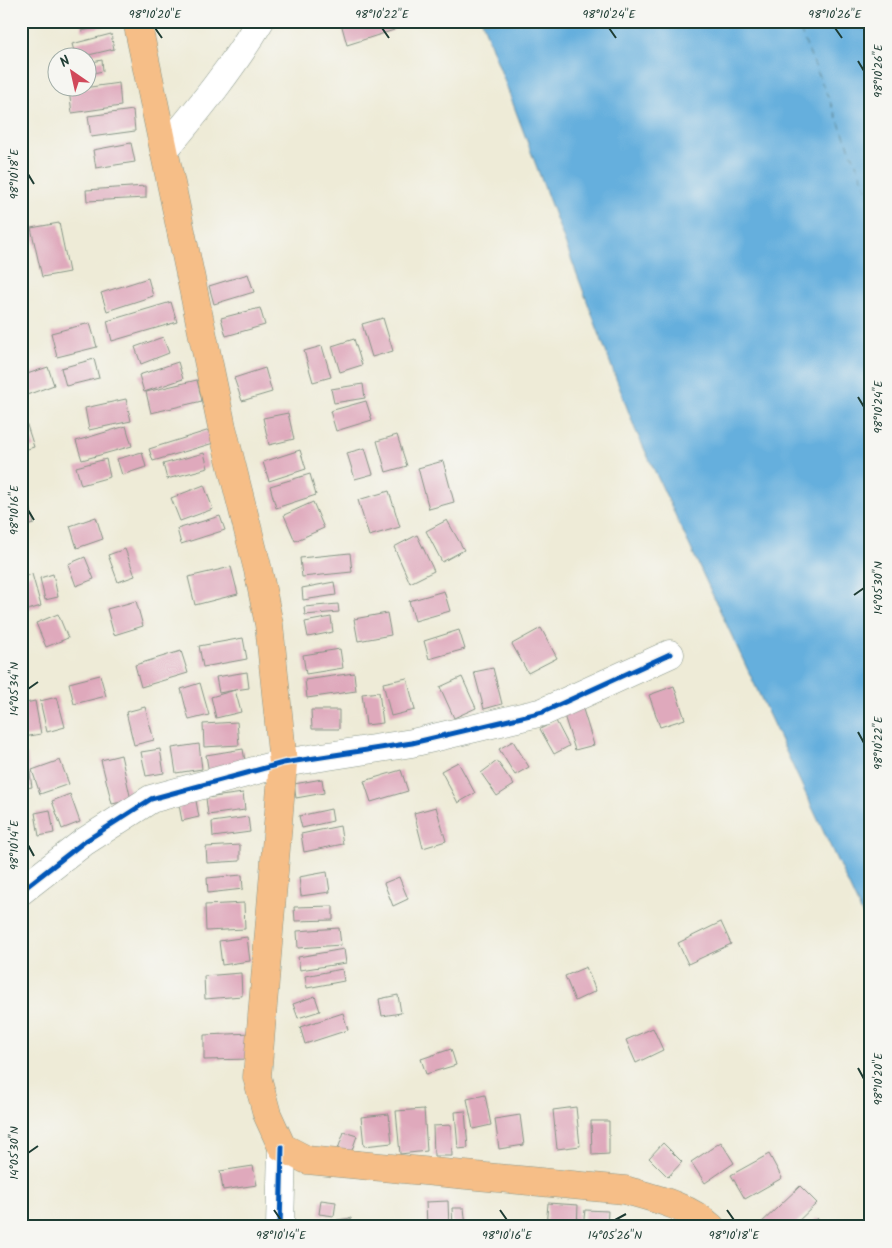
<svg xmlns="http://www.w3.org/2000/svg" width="892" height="1248" viewBox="0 0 892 1248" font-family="Kalam,sans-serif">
  <rect width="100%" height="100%" fill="#f6f6f2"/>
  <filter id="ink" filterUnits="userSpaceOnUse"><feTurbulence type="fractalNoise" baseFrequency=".02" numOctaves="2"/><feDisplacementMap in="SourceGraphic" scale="10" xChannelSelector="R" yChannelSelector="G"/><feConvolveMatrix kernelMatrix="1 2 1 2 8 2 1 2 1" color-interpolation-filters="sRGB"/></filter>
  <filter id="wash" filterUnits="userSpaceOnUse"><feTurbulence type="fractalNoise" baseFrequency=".0096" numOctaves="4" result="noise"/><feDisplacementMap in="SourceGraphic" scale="20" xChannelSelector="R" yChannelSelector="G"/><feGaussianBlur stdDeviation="1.12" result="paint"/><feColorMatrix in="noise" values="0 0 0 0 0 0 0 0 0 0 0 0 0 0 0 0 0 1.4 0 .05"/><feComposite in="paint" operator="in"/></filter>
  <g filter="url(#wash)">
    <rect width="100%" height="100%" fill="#eeebd7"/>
    <path fill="#65afdd" stroke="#427688" d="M482,21H871V933L635,429Z"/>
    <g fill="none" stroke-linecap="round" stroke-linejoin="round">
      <path stroke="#345f67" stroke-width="1" stroke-dasharray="6 5" stroke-linecap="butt" d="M796,21L871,199"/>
    </g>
    <g id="blocks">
      <g fill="#dfa9bc">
        <path d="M80,21H120V23L82,31Z"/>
        <path d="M348,21H391L394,30L347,45L341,23Z"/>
        <path d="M111,34L114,49L76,58L72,44Z"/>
        <path d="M102,60L103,71L88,74V63Z"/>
        <path d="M119,83L121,106L72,113L69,90Z"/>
        <path d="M133,110L135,131L91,137L88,116Z"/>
        <path d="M131,143L135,162L96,168L93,150Z"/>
        <path d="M146,186V198L87,201L86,190Z"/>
        <path d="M59,223L69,272L42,277L31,228Z"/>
        <path d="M248,274L254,292L214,304L209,286Z"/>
        <path d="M148,278L153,296L107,311L101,293Z"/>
        <path d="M171,302L177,322L112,341L107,321Z"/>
        <path d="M260,308L265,325L226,336L221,318Z"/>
        <path d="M383,318L393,351L372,357L362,324Z"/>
        <path d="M90,323L97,347L57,357L51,333Z"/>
        <path d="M163,337L169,353L141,364L135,347Z"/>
        <path d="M354,339L362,365L340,372L332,346Z"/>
        <path d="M322,346L331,377L313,382L304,351Z"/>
        <path d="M94,359L99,378L66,386L61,368Z"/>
        <path d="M178,362L183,379L144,392L139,375Z"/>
        <path d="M48,367L54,385L24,396L21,376Z"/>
        <path d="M265,368L272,392L242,401L234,378Z"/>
        <path d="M197,380L202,401L151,413L146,392Z"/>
        <path d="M363,384L365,398L334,403L331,389Z"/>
        <path d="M126,399L131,421L89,430L85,408Z"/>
        <path d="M366,401L372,420L336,431L330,411Z"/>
        <path d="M288,413L294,439L269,445L263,418Z"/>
        <path d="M24,416L34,447L21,451V417Z"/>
        <path d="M126,426L132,446L82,460L76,441Z"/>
        <path d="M213,429L217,442L153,461L149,449Z"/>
        <path d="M397,435L407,466L386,472L377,441Z"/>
        <path d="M365,448L373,474L355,479L347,453Z"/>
        <path d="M300,450L306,469L269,481L263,462Z"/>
        <path d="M142,452L146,467L122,475L117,459Z"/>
        <path d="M204,453L208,468L167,479L163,464Z"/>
        <path d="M106,459L110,477L81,485L76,467Z"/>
        <path d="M443,461L454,502L429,509L418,468Z"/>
        <path d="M310,474L316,495L276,508L270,486Z"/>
        <path d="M204,485L213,509L180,521L171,498Z"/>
        <path d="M389,491L400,527L369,536L358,500Z"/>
        <path d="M29,502L34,524L21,527V504Z"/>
        <path d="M313,502L324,528L295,541L284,515Z"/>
        <path d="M220,516L225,530L181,544L177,529Z"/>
        <path d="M96,517L103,539L77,548L70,526Z"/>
        <path d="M447,520L464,550L442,562L426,531Z"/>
        <path d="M417,535L434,571L410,583L394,547Z"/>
        <path d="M125,549L135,576L118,582L108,555Z"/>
        <path d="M350,553L352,572L302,577L300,558Z"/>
        <path d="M85,557L94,579L76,586L68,564Z"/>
        <path d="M231,567L238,594L195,605L188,577Z"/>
        <path d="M32,574L41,606L21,612V578Z"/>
        <path d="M53,574L58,597L45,600L40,578Z"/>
        <path d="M334,582L336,595L303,600L302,588Z"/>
        <path d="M444,591L450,611L415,621L409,601Z"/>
        <path d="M136,601L143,626L114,635L107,609Z"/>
        <path d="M338,604L339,612L305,615L304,607Z"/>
        <path d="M387,613L391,635L358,641L354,619Z"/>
        <path d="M58,614L68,638L46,647L36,623Z"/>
        <path d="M331,617L333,632L308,637L305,622Z"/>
        <path d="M541,628L557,658L528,673L512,644Z"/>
        <path d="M459,630L465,649L429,659L424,641Z"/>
        <path d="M243,638L247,659L203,667L199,646Z"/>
        <path d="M340,649L343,668L306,674L303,655Z"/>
        <path d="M181,651L188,673L141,687L135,665Z"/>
        <path d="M493,668L502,704L484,709L474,672Z"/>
        <path d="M247,672L249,688L235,690L241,712L216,718L211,697L235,690L219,693L216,677Z"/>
        <path d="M354,673L356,691L307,698L305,680Z"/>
        <path d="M100,675L106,696L74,704L69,683Z"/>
        <path d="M462,677L476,708L454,718L440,687Z"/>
        <path d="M407,678L415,710L391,716L383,683Z"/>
        <path d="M200,683L209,715L189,720L181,689Z"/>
        <path d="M674,686L685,719L660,727L649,695Z"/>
        <path d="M379,692L383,723L366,725L362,694Z"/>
        <path d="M57,697L65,727L47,732L40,701Z"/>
        <path d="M35,701L41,734L24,737L21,704Z"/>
        <path d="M581,703L594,745L575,750L562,709Z"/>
        <path d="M145,707L154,740L134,745L126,712Z"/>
        <path d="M311,710H339V729H312Z"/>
        <path d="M556,721L569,746L554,754L540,729Z"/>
        <path d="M237,722L239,745L204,747L203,724Z"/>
        <path d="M513,741L529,767L515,775L499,749Z"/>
        <path d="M199,744L202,769L176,773L172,748Z"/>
        <path d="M160,749L164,773L146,776L141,752Z"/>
        <path d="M243,749L246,767L209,773L206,755Z"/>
        <path d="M21,754H27L32,787L21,789Z"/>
        <path d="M121,755L131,800L112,804L101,760Z"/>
        <path d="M60,760L69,784L40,794L32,770Z"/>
        <path d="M497,761L514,785L497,796L481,773Z"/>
        <path d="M458,762L475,793L458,803L441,771Z"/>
        <path d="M401,770L408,791L371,802L364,781Z"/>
        <path d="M322,779L324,793L296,798L294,784Z"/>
        <path d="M243,793L245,810L208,815L206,798Z"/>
        <path d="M70,794L80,822L62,829L52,801Z"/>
        <path d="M196,801L199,817L182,821L179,805Z"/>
        <path d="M436,807L446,841L423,848L414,813Z"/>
        <path d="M331,809L333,821L302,828L299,816Z"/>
        <path d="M50,810L54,833L39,836L35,813Z"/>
        <path d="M248,817L250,832L213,837L212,822Z"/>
        <path d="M340,826L343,844L304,852L301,834Z"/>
        <path d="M240,845V861L207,863L206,847Z"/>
        <path d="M327,872L330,892L301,896L299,877Z"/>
        <path d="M242,875L243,889L208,893L207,878Z"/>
        <path d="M399,877L408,899L393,906L384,883Z"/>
        <path d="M244,903L245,929L206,931L205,905Z"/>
        <path d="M333,906V920L295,921L294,907Z"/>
        <path d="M721,922L731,944L688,964L678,943Z"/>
        <path d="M339,928L341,945L298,948L297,931Z"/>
        <path d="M247,937L250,961L222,965L219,941Z"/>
        <path d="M344,949L346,963L300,970L298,957Z"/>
        <path d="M586,967L596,991L575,1001L565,976Z"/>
        <path d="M342,969L344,981L307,988L305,976Z"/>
        <path d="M241,973L242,996L205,999L204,976Z"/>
        <path d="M398,995L401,1013L382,1016L379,999Z"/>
        <path d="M315,996L320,1011L298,1018L293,1004Z"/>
        <path d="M343,1013L348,1030L305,1044L300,1027Z"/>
        <path d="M653,1028L663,1050L636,1063L626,1040Z"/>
        <path d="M252,1033V1059L204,1060V1035Z"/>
        <path d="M451,1049L456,1065L426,1074L421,1059Z"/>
        <path d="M485,1095L491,1125L473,1129L467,1099Z"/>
        <path d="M576,1107L580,1146L557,1149L553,1110Z"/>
        <path d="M424,1109L427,1151L400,1154L396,1111Z"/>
        <path d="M465,1111L468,1148L458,1149L455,1112Z"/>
        <path d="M389,1114L392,1143L364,1146L361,1117Z"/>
        <path d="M520,1115L524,1145L499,1149L495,1119Z"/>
        <path d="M591,1121H609V1154L592,1155Z"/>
        <path d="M451,1125L452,1156H434L433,1126Z"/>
        <path d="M344,1132L357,1136L351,1153L338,1149Z"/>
        <path d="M721,1142L734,1163L705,1183L691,1162Z"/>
        <path d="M663,1143L682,1162L668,1177L649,1158Z"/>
        <path d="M769,1154L782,1178L745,1199L731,1175Z"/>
        <path d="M253,1166L257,1185L223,1190L220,1171Z"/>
        <path d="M800,1186L817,1203L792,1227H757Z"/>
        <path d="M321,1200L336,1202L334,1216L319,1214Z"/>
        <path d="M448,1201L449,1227H427L426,1202Z"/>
        <path d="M548,1203L578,1205L577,1227H546Z"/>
        <path d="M452,1208H464L466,1227H453Z"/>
        <path d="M585,1210L608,1211L607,1227H583Z"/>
        <path d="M351,1218L352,1227H338L337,1220Z"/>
        <path d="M817,1218L825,1227H806Z"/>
      </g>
    </g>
  </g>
  <g filter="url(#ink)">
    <use href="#blocks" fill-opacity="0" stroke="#869486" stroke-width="1"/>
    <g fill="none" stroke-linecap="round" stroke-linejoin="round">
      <g stroke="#869486" stroke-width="29">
        <g id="minor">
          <path d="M165,149C199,109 233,67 260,21"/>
          <path d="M21,891L84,842L151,799L283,763L412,743L543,712L670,654"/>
          <path d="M280,1227L282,1147"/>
        </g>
      </g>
      <g stroke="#869486" stroke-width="29">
        <path id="major" d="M137,21L222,427L258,570L269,624L283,763L257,1077L267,1114L282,1147L307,1160L625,1190C653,1198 689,1206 711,1227"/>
      </g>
      <use href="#minor" stroke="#fff" stroke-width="28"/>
      <use href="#major" stroke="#f6be87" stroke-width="28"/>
      <g stroke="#f6f6f2" stroke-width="8">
        <g id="cycleway">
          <path d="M21,891L84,842L151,799L283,763L412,743L543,712L670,654"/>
          <path d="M280,1227L282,1147"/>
        </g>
      </g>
      <use href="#cycleway" stroke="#0057b8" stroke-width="5"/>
    </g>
  </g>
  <path fill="none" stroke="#1f3d34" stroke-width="2" d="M155,28L162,38M382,28L389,38M609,28L616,38M835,28L842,38M858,61L864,71M28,174L34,184M858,397L864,407M28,510L34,520M854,595L864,588M28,689L38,682M858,732L864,743M28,845L34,856M858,1068L864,1079M28,1153L38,1146M274,1210L281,1220M500,1210L507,1220M727,1210L734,1220M615,1220L626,1214"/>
  <rect width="892" height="1248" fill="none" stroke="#f6f6f2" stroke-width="55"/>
  <g transform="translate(72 72) rotate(326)"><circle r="24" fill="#f6f6f2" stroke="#a0aca6"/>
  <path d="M0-4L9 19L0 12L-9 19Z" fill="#d1495b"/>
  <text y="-8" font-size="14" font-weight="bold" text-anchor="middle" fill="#1f3d34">N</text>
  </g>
  <rect x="28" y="28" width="836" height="1192" fill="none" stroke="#1f3d34" stroke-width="2"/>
  <g font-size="12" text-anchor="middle" fill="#1f3d34">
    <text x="155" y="18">98°10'20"E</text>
    <text x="382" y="18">98°10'22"E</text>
    <text x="609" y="18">98°10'24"E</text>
    <text x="835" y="18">98°10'26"E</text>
    <text transform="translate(878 71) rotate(-90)" y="4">98°10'26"E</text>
    <text transform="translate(14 174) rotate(-90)" y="4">98°10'18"E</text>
    <text transform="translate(878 407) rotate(-90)" y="4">98°10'24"E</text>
    <text transform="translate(14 510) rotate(-90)" y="4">98°10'16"E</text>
    <text transform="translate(878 588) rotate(-90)" y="4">14°05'30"N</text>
    <text transform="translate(14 689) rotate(-90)" y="4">14°05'34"N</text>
    <text transform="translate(878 743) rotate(-90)" y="4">98°10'22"E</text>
    <text transform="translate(14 845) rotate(-90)" y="4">98°10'14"E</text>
    <text transform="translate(878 1079) rotate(-90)" y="4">98°10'20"E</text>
    <text transform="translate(14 1153) rotate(-90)" y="4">14°05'30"N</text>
    <text x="281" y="1239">98°10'14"E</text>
    <text x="507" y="1239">98°10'16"E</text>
    <text x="615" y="1239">14°05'26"N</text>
    <text x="734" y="1239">98°10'18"E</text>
  </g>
</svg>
